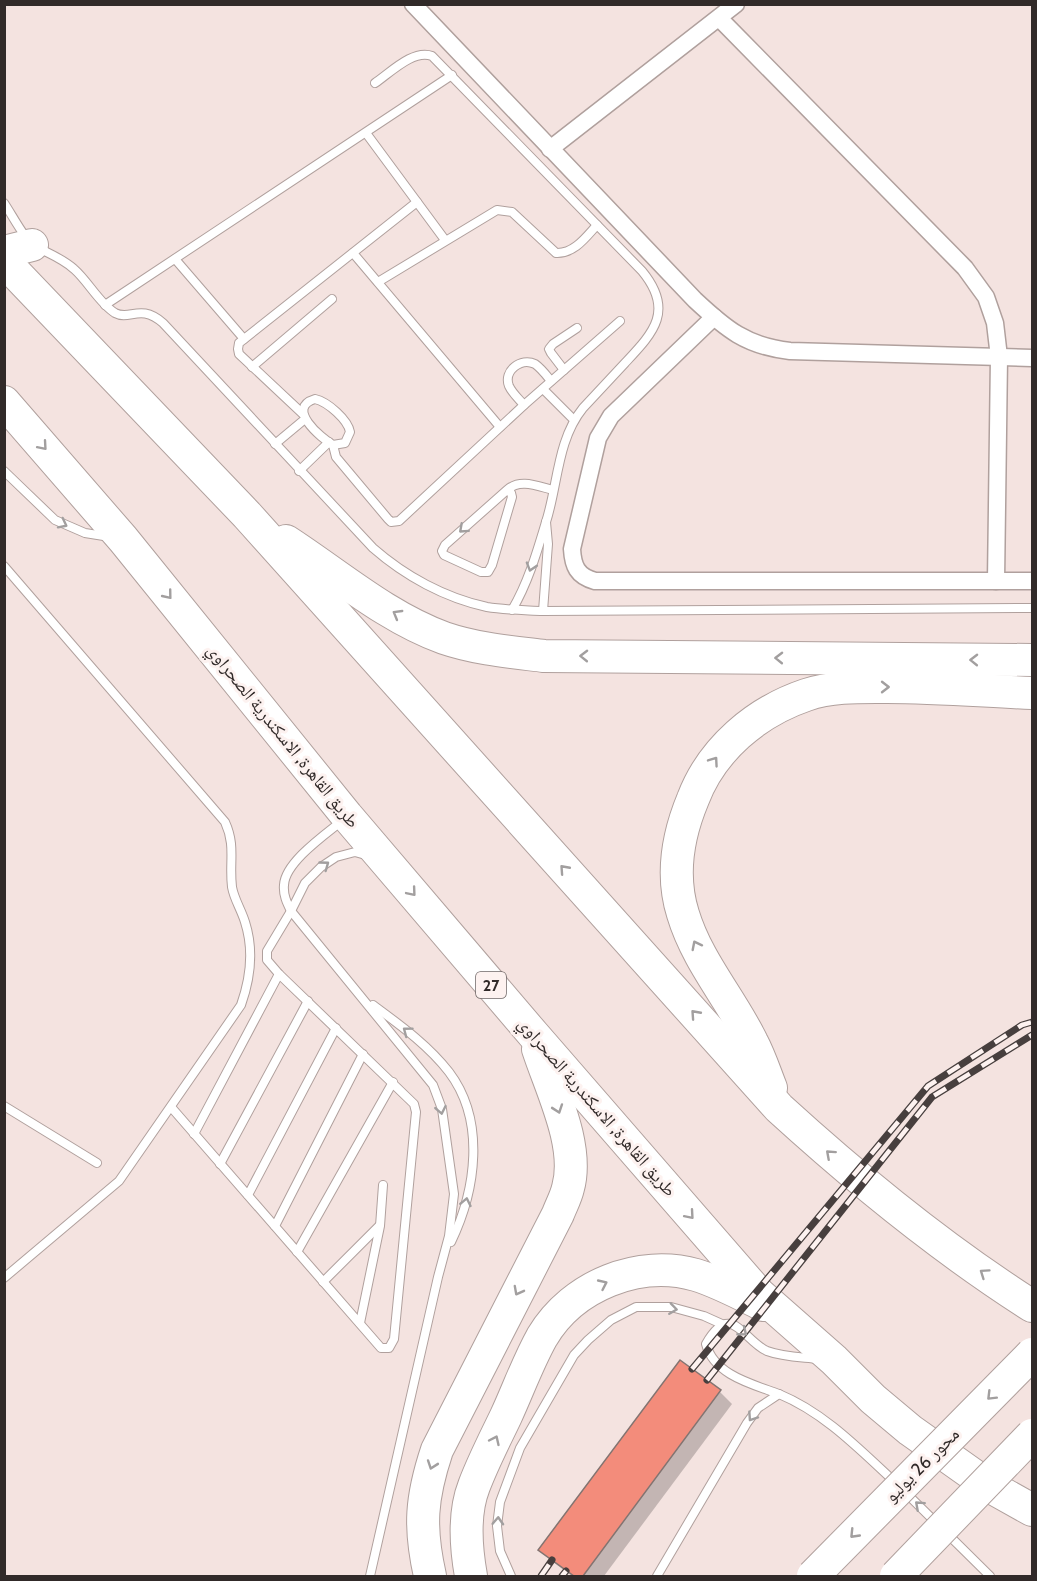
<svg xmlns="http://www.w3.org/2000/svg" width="1037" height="1581" viewBox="0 0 1037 1581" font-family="Cabin,'Noto Naskh Arabic',sans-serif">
  <rect width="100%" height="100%" fill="#f4e3e0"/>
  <path fill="#0003" d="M680,1362L720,1392L732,1404L604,1576H572L553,1562L540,1550Z"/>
  <path fill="#f38c7b" stroke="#837471" stroke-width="1.5" d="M680,1360L721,1390L583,1576H574L538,1550Z"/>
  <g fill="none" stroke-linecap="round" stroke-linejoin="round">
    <g stroke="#b0a09d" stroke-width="10">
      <g id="lane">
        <path d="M375,83C390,73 413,49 432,56L642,271C675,311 653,333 625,363C611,378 597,393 583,408C557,440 558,485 546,522C537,552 528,583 512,610"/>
        <path d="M366,133L445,240"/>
        <path d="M4,203C11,213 25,240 33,245C47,253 62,258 74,269C88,281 99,303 115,313C130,321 140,303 163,323L373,548C405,576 445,598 487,607C505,610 524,610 543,611L1032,608"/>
        <path d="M353,253L500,427"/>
        <path d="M175,259L244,339"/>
        <path d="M378,282L497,210L512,212L556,253C574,254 586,237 597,225"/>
        <path d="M105,305L452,75"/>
        <path d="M252,367L332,299"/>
        <path d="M564,370L551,353L549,349L553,344L577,328"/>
        <path d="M543,389L574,420"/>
        <path d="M315,399C328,402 348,420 350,432L345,443L333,445C321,438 285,408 315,399Z"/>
        <path d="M524,405C519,399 512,393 509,386C503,371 521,357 535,364C541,368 547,376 551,381"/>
        <path d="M303,414L239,354L238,349L239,343L417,202"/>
        <path d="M275,444L305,419"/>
        <path d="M333,445L336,457L388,519L391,522L399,521L524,405L620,321"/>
        <path d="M4,471L55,520L85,533L110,537"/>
        <path d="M299,471L329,442"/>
        <path d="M507,490L511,493L512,497L492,565L488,572H481L444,555L442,551L445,545L507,490C520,478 537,486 553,490"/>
        <path d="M4,566L225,822C236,846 229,862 232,887C234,899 241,909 245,922C254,950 251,977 241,1005L119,1181L4,1278"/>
        <path d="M543,611L548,544L546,522"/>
        <path d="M343,820C326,834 285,862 284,885C283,895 287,903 291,911L433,1085L442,1109L454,1194L449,1236L438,1277L370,1576"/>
        <path d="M373,1005C400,1025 428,1045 449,1072C486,1121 476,1190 451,1242"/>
        <path d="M4,1106L97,1163"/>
        <path d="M171,1107L381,1348H389L394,1339L416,1112L414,1104L279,974L267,960V951L291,911L305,883L321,867L336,857L355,852L369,856"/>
        <path d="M194,1134L279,974"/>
        <path d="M220,1164L308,1001"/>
        <path d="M248,1195L336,1028"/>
        <path d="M275,1226L363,1054"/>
        <path d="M297,1252L393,1082"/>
        <path d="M323,1282L379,1226"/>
        <path d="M360,1323L380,1226L383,1185"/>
        <path d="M779,1394C752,1384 714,1375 706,1344C731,1300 743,1340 767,1351C783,1357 801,1357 818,1359"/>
        <path d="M905,1492L990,1576"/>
        <path d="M511,1576L500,1551L497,1526L500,1502L520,1448L574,1355L588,1340L611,1320L636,1307H671L704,1316L724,1325"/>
        <path d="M657,1576L747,1423L758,1408L779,1394C825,1413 860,1450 896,1483"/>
      </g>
    </g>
    <g stroke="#b0a09d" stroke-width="19">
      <g id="street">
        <path d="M413,4L695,300C726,329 746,346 790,351L1032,358"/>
        <path d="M719,18L965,268L986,297L995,323L999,357L996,581"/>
        <path d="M550,149L736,4"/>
        <path d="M714,317L611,416L598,438L572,549C573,566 577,576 595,581H1032"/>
      </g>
    </g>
    <g stroke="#b0a09d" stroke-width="34">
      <g id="highway">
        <path d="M4,252L32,245"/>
        <path d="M4,261L247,515L779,1108C859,1181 941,1248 1032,1306"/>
        <path d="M4,402L123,539L347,816L533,1034L759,1294L834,1360L873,1399L910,1430L989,1486L1032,1510"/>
        <path d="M286,541C337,574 386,617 444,638C476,649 511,652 544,656L1032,660"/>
        <path d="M771,1088C765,1073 760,1057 752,1042C731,999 697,961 683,914C671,876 678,835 693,799C712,749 756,712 806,695C832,686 861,687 887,687C936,687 984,691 1032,693"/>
        <path d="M430,1576C419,1527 421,1498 437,1450L558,1214C561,1206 566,1197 568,1188C580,1146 551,1089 538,1049"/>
        <path d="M471,1576C466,1548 463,1514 474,1486C483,1462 495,1439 506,1416C518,1390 528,1362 542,1337C573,1285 639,1259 696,1275C719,1282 741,1294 763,1305"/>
      </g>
    </g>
    <use href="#lane" stroke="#fff" stroke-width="8"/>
    <use href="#street" stroke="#fff" stroke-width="16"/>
    <use href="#highway" stroke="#fff" stroke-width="32"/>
    <g stroke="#473f3e" stroke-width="7">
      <g id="rail">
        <path d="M692,1369L928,1086L1022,1025L1032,1022"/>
        <path d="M707,1380L932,1097L1032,1035"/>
        <path d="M541,1576L552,1560"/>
        <path d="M562,1576L566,1571"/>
      </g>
    </g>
    <use href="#rail" stroke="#fdf2f0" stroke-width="4.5" stroke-dasharray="14" stroke-linecap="butt"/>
    <g stroke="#b0a09d" stroke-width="34" stroke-linecap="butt">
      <g id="highway-bridge">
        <path d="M813,1576L1032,1354"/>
        <path d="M896,1576L1032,1435"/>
      </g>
    </g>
    <use href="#highway-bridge" stroke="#fff" stroke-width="32"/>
  </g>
  <defs><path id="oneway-chevron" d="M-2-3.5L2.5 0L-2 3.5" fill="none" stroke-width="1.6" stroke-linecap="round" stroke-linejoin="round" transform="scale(1.5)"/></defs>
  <g stroke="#a29f9f">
    <use href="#oneway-chevron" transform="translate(43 446) rotate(49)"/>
    <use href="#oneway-chevron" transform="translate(63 524) rotate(27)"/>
    <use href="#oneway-chevron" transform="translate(463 529) rotate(138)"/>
    <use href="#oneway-chevron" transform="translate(531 567) rotate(107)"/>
    <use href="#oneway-chevron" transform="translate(168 595) rotate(51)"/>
    <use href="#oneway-chevron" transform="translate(397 614) rotate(-150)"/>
    <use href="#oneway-chevron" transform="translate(584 656) rotate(-179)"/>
    <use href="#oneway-chevron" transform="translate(779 658) rotate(-179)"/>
    <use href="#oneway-chevron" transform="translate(974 660) rotate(-179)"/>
    <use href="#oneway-chevron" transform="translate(885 687)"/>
    <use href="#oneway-chevron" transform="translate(714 761) rotate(-55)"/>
    <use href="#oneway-chevron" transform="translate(325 865) rotate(-36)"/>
    <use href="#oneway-chevron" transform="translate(564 869) rotate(-132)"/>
    <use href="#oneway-chevron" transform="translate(412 892) rotate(50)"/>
    <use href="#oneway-chevron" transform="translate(696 945) rotate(-117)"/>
    <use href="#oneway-chevron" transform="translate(695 1014) rotate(-132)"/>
    <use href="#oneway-chevron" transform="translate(407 1031) rotate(-143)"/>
    <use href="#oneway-chevron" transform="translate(558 1109) rotate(71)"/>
    <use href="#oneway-chevron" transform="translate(441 1110) rotate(79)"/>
    <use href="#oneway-chevron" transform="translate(830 1154) rotate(-138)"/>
    <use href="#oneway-chevron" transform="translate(466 1202) rotate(-78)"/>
    <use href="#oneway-chevron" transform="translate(690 1215) rotate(49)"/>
    <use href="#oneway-chevron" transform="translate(984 1273) rotate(-145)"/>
    <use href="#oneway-chevron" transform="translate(603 1284) rotate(-25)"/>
    <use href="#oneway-chevron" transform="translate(518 1291) rotate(118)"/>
    <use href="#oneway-chevron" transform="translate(673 1309) rotate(8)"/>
    <use href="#oneway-chevron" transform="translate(743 1332) rotate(39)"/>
    <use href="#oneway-chevron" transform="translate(991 1396) rotate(135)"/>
    <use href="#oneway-chevron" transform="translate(752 1417) rotate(124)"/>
    <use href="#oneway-chevron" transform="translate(495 1440) rotate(-65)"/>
    <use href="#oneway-chevron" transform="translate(432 1465) rotate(109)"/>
    <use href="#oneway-chevron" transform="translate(919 1505) rotate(-138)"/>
    <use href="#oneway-chevron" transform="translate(498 1521) rotate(-87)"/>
    <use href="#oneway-chevron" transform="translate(854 1534) rotate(134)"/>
  </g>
  <g text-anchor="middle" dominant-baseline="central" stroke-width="6" stroke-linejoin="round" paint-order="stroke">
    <rect fill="#fdf2f0" stroke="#6e6665" stroke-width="1.5" x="476" y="972" width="30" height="26" rx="4.5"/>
    <g font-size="16" font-weight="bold" fill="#312a29">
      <text x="491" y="985">27</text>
    </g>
    <g font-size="18" fill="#312a29" stroke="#fdf2f0">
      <text transform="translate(283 736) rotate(51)">طريق القاهرة, الاسكندرية الصحراوي</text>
      <text transform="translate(597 1107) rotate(49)">طريق القاهرة, الاسكندرية الصحراوي</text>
      <text transform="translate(922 1465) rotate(-45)">محور 26 يوليو</text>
    </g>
  </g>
  <rect width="1037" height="1581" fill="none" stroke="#312a29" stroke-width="12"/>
</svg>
